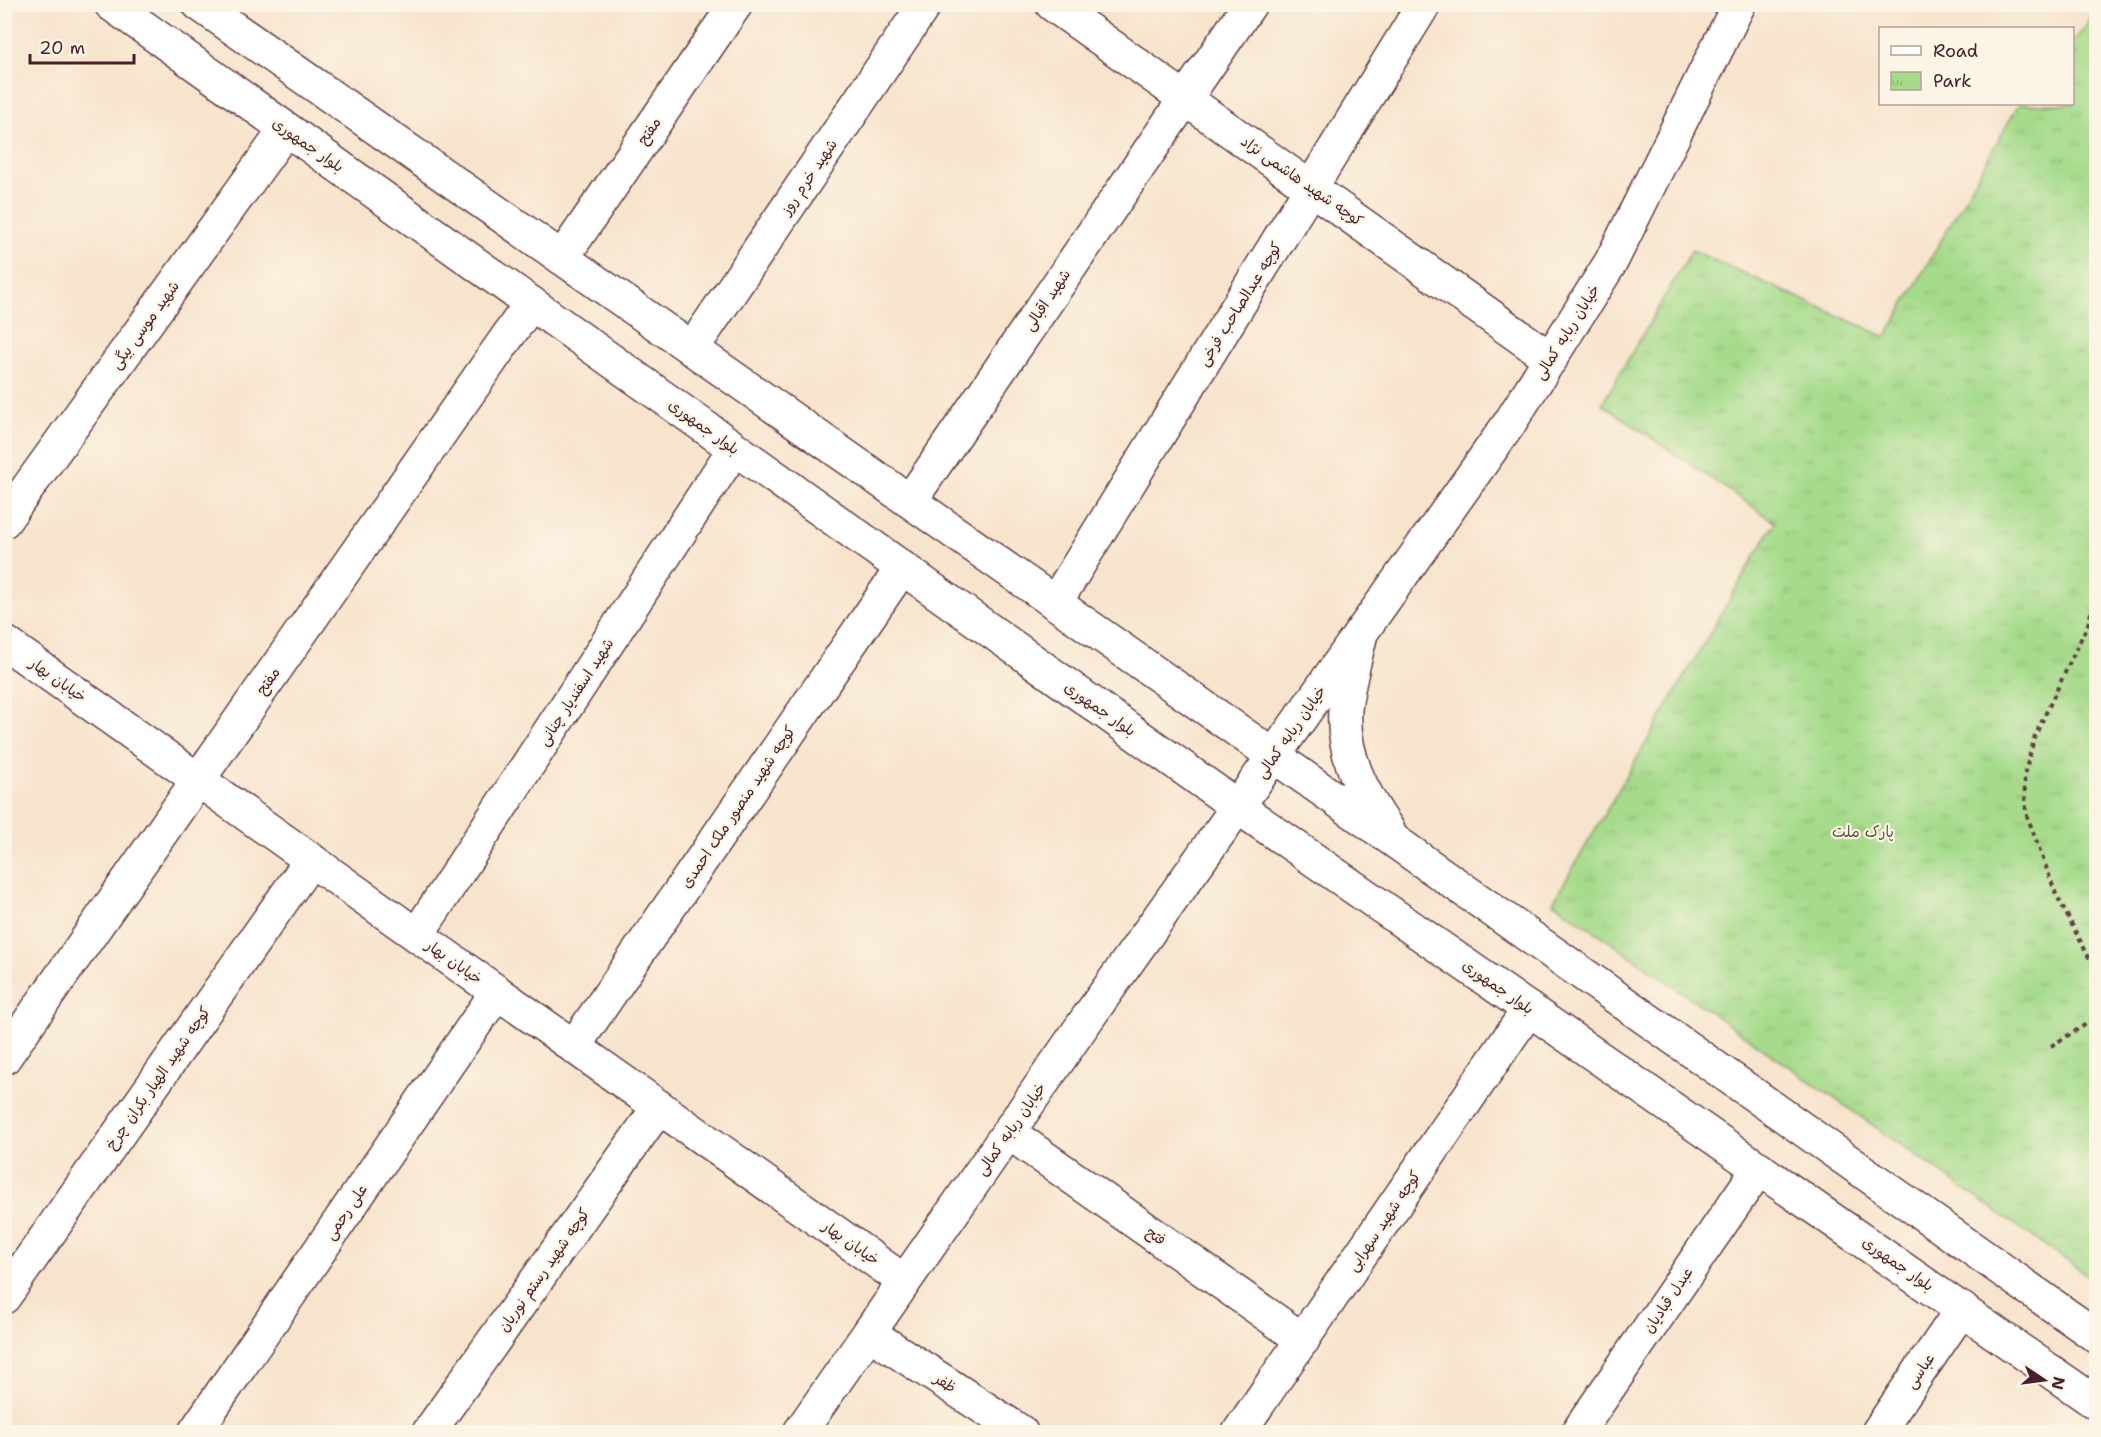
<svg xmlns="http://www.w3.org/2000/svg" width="2101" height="1437" viewBox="0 0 2101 1437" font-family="'Shantell Sans','Playpen Sans Arabic',sans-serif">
  <defs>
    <pattern id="park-tufts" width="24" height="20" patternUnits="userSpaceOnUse" patternTransform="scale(1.5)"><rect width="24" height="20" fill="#a6db8b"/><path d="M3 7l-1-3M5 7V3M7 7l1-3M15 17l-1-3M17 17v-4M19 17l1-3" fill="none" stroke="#90bc78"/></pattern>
  </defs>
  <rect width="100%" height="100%" fill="#fcf5e5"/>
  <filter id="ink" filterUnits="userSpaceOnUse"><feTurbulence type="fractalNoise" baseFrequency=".0167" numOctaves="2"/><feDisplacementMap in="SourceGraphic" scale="12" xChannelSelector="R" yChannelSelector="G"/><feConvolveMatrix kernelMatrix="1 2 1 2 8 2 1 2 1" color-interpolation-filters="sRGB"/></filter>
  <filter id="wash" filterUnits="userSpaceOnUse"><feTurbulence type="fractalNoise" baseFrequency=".008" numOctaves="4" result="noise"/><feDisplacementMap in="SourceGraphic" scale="24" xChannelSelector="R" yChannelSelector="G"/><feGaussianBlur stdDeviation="1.35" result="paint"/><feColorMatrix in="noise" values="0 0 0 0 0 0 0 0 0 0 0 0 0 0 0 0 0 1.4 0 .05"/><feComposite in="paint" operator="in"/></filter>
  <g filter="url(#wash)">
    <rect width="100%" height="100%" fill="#f7e4cc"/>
    <path fill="url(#park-tufts)" stroke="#787d5b" stroke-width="1.5" d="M2096,7V1281L1553,902L1775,522L1602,404L1692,250L1886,337L2019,104H2072L2073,41L2085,28Z"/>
  </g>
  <g filter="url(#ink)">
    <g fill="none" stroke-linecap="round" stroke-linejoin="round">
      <g stroke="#643d43" stroke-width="36">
        <g id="minor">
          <path d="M1052,4L1551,359"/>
          <path d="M562,258L736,4"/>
          <path d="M692,349L925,4"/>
          <path d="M910,501L1250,4"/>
          <path d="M4,521L286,129"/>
          <path d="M1055,603L1424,4"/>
          <path d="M4,642L904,1281"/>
          <path d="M417,935L734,449"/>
          <path d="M574,1046L902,568"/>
          <path d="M4,1058L531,303"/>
          <path d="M1008,1132L1303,1340"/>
          <path d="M4,1297L311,860"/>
          <path d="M869,1333L1021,1432"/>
          <path d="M195,1432L497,992"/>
          <path d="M429,1432L659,1107"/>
          <path d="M1239,1432L1529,1009"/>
          <path d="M1578,1432L1759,1168"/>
          <path d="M1878,1432L1962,1309"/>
        </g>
      </g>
      <g stroke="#643d43" stroke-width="36">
        <g id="tertiary">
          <path d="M111,4L1238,807L2096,1403"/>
          <path d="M199,4L1274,756L2096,1336"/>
          <path d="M1361,633C1356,657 1347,685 1345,710C1342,755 1363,795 1388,830"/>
        </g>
      </g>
      <g stroke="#643d43" stroke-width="36">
        <path id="secondary" d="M800,1432L1087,1019L1509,424L1611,262L1739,4"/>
      </g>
      <g stroke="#643d43" stroke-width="4" stroke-dasharray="4.5 4.5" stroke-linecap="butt">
        <path d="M2096,595L2088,624L2035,736L2024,776L2026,813L2056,894L2096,971"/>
        <path d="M2051,1046L2096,1018"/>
      </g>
      <use href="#minor" stroke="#fff" stroke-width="33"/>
      <use href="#tertiary" stroke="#fff" stroke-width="33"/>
      <use href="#secondary" stroke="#fff" stroke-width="33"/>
    </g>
  </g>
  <g text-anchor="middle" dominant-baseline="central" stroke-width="4.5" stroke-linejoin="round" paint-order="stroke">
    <g font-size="15" fill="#4a1f2b" stroke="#fcf5e5">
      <text transform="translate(649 131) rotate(-56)">مفتح</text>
      <text transform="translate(308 145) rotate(35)">بلوار جمهوری</text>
      <text transform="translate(809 177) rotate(-56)">شهید خرم روز</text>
      <text transform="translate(1302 181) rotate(35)">کوچه شهید هاشمی نژاد</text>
      <text transform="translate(1047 300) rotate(-56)">شهید اقبالی</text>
      <text transform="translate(1240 304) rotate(-58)">کوچه عبدالصاحب فرخی</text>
      <text transform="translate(145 325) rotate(-54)">شهید موسی بیگی</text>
      <text transform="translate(1567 332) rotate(-58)">خیابان ربابه کمالی</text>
      <text transform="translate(704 427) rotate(36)">بلوار جمهوری</text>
      <text transform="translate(58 680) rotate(35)">خیابان بهار</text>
      <text transform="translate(268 681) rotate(-55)">مفتح</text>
      <text transform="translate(576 692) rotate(-57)">شهید اسفندیار چنانی</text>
      <text transform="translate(1100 709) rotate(35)">بلوار جمهوری</text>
      <text transform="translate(1291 732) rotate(-55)">خیابان ربابه کمالی</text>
      <text transform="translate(738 807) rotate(-56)">کوچه شهید منصور ملک احمدی</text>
      <text transform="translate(454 962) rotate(35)">خیابان بهار</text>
      <text transform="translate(1498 987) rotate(35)">بلوار جمهوری</text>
      <text transform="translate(158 1078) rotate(-55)">کوچه شهید الهیار بکران چرخ</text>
      <text transform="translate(1011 1129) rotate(-55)">خیابان ربابه کمالی</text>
      <text transform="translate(346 1212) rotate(-56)">علی رحمی</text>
      <text transform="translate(1384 1221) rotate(-56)">کوچه شهید سهرابی</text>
      <text transform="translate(1156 1236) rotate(35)">فتح</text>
      <text transform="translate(851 1243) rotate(35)">خیابان بهار</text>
      <text transform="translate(1898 1264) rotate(35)">بلوار جمهوری</text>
      <text transform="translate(544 1270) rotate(-55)">کوچه شهید رستم نوریان</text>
      <text transform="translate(1668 1300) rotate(-56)">عبدل قبادیان</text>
      <text transform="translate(1920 1371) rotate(-56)">عباسی</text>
      <text transform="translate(945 1383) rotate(33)">ظفر</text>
    </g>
    <g font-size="15" fill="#614e43" stroke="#fcf5e5">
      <text x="1863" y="832">پارک ملت</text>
    </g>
  </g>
  <rect width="2101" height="1437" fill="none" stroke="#fcf5e5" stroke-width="24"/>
  <rect x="1879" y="27" width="195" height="78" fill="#fcf5e5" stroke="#b59f9b" stroke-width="1.5"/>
  <rect x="1891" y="46" width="30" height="9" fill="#ffffff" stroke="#b59f9b" stroke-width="1.5"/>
  <text x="1933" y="57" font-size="18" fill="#4a1f2b">Road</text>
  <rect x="1891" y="72" width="30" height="18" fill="url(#park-tufts)" stroke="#b59f9b" stroke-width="1.5"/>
  <text x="1933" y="87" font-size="18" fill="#4a1f2b">Park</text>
  <g transform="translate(2044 1380) rotate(103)" stroke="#fcf5e5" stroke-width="4.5" paint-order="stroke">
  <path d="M0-4.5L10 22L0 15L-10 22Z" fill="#4a1f2b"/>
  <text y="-9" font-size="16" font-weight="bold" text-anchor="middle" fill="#4a1f2b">N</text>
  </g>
  <path d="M30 54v9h104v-9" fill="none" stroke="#4a1f2b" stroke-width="3"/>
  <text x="39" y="54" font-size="18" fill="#4a1f2b" stroke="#fcf5e5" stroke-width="4.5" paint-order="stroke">20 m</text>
</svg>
